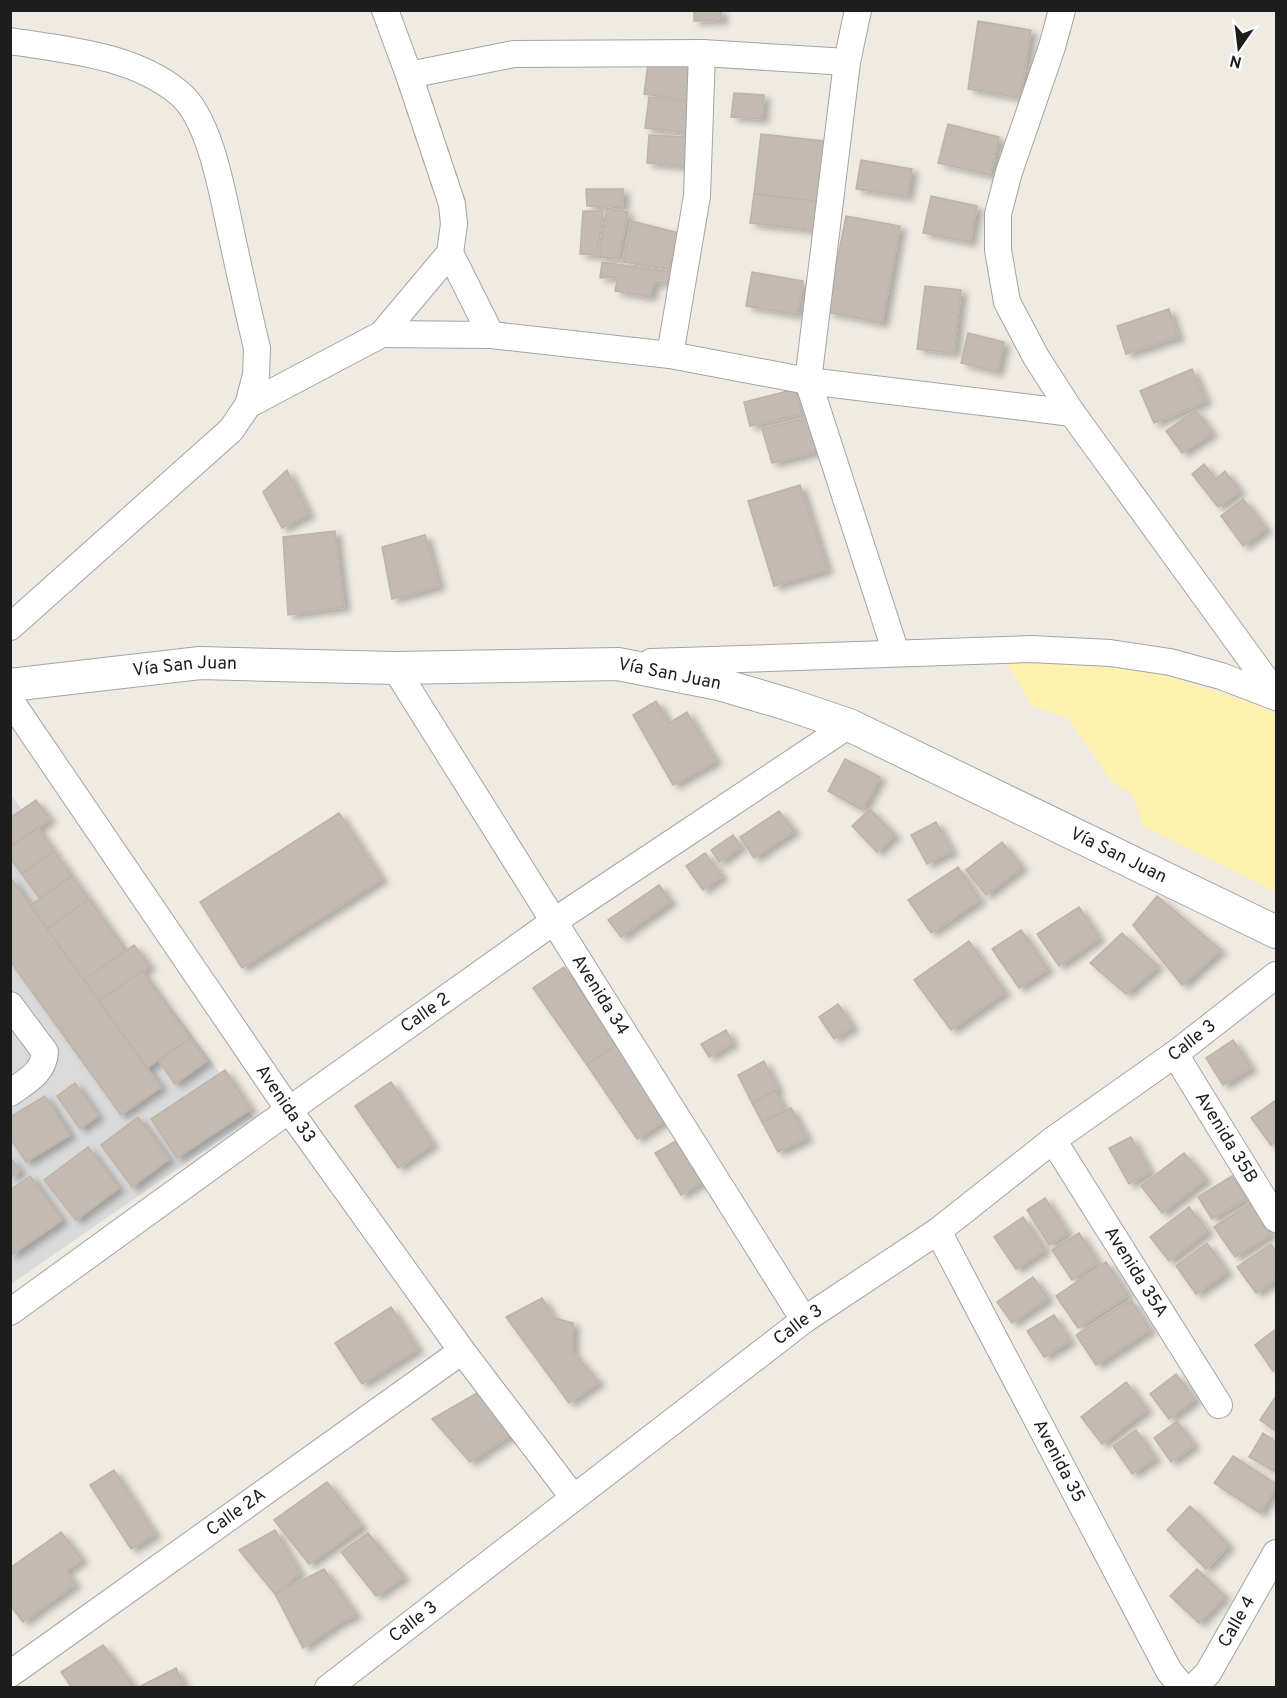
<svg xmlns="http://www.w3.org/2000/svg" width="1287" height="1698" viewBox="0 0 1287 1698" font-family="Overpass,sans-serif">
  <defs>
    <filter id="shadow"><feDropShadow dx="6" dy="4" stdDeviation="3" flood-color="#0004"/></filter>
  </defs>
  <rect width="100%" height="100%" fill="#efebe3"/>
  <path fill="#dbdada" d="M10,794L253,1117L11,1284H10Z"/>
  <path fill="#fff1b0" d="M1046,660L1149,670L1256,704L1276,715V892L1144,827L1132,794L1111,782L1105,771L1067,718L1032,706L1007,663Z"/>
  <g fill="#c3bab2" stroke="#c1b2a5" stroke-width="1.5" filter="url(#shadow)">
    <path d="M694,10H721L722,20L694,21Z"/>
    <path d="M978,21L1031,30L1020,98L968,89Z"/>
    <path d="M649,56L692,62L687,100L644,94Z"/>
    <path d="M734,93L764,95L762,119L731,117Z"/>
    <path d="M649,97L689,102L685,133L645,128Z"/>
    <path d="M948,124L999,137L990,175L938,163Z"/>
    <path d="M761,134L832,142L824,202L754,194Z"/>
    <path d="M649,135L687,137L685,166L647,163Z"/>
    <path d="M861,160L912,169L907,197L856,189Z"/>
    <path d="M586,189H623V206H587Z"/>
    <path d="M754,194L824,202L821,231L750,223Z"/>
    <path d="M931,196L977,206L970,242L923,233Z"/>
    <path d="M607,208L628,212L618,259L599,257Z"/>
    <path d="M583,211H603L597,255L580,254Z"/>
    <path d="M846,216L900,226L882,323L827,312Z"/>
    <path d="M632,221L679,233L669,269L623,262Z"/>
    <path d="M602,262L668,272L670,283L654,282L650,297L615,291L618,277L600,278Z"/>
    <path d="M752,272L803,281L797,315L746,306Z"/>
    <path d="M925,286L961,290L954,353L917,349Z"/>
    <path d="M1169,309L1178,337L1126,354L1117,326Z"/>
    <path d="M968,333L1004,342L997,372L961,363Z"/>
    <path d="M1192,369L1206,401L1154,423L1140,391Z"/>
    <path d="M796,389L802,414L750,426L744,402Z"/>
    <path d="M1196,410L1212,433L1182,453L1166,431Z"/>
    <path d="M814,416L822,450L772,463L762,429Z"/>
    <path d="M1204,464L1216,479L1225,471L1240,491L1218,507L1192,474Z"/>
    <path d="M287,470L309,514L282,528L263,492Z"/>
    <path d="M800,485L827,570L774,586L748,501Z"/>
    <path d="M1243,499L1266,528L1243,546L1221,516Z"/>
    <path d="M335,531L344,607L288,615L283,537Z"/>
    <path d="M425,535L439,586L392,599L382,547Z"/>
    <path d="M656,701L669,723L687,712L716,761L673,785L633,715Z"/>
    <path d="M845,759L880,777L862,810L828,791Z"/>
    <path d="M36,800L50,819L10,847V818Z"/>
    <path d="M870,809L895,835L877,852L852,826Z"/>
    <path d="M779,811L794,831L754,858L740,837Z"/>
    <path d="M339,813L382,879L242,968L200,902Z"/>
    <path d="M936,822L952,851L927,864L911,835Z"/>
    <path d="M38,828L54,851L22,874L10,858V847Z"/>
    <path d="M733,835L741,847L719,862L711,850Z"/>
    <path d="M1002,842L1022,867L986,895L966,870Z"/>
    <path d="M54,851L72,876L40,899L22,874Z"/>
    <path d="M705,853L722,876L703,890L686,866Z"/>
    <path d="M958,867L980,900L931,933L908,900Z"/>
    <path d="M72,876L89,899L47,929L31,905Z"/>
    <path d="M10,877L161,1087L121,1115L10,961Z"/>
    <path d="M659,885L671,901L621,937L608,920Z"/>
    <path d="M1157,896L1221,950L1182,985L1133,925Z"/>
    <path d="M89,899L126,951L84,980L47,929Z"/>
    <path d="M1079,907L1099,938L1059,966L1037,934Z"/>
    <path d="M1021,930L1048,969L1019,988L992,949Z"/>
    <path d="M1122,933L1158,966L1126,994L1090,963Z"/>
    <path d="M969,941L1005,992L951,1030L914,980Z"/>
    <path d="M134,945L150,966L99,1001L84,980Z"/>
    <path d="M564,967L617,1044L587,1065L533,988Z"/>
    <path d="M142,971L190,1038L147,1068L99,1001Z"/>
    <path d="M838,1004L853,1027L834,1039L819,1017Z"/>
    <path d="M726,1030L733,1043L709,1057L701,1044Z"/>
    <path d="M190,1038L207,1061L175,1084L159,1061Z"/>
    <path d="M1233,1040L1251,1068L1223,1085L1206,1058Z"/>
    <path d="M617,1044L668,1118L637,1139L587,1065Z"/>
    <path d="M764,1061L778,1089L752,1103L738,1075Z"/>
    <path d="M225,1070L251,1109L177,1158L151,1119Z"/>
    <path d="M391,1082L433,1144L398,1168L355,1106Z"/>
    <path d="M75,1083L98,1116L80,1129L57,1096Z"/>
    <path d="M775,1091L785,1111L762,1122L752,1103Z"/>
    <path d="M45,1096L70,1135L26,1162L10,1138V1117Z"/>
    <path d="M1276,1100V1142L1271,1145L1251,1118Z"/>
    <path d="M791,1108L807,1138L778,1152L762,1122Z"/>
    <path d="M138,1117L169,1159L132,1187L101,1145Z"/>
    <path d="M1131,1137L1150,1172L1129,1184L1109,1148Z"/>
    <path d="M679,1139L704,1181L681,1195L655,1153Z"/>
    <path d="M88,1147L119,1188L76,1220L44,1180Z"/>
    <path d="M1184,1153L1206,1179L1162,1213L1141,1186Z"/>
    <path d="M10,1157L20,1171L10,1178Z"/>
    <path d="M30,1176L62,1220L10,1256V1190Z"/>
    <path d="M1232,1176L1247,1198L1212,1219L1198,1197Z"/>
    <path d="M1045,1198L1068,1233L1049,1245L1027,1210Z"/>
    <path d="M1251,1203L1271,1234L1235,1257L1214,1227Z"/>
    <path d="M1189,1207L1208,1231L1169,1261L1150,1237Z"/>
    <path d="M1023,1217L1045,1250L1016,1269L994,1237Z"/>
    <path d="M1079,1233L1098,1262L1072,1280L1052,1250Z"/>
    <path d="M1207,1243L1227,1272L1196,1294L1176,1266Z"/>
    <path d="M1271,1244L1276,1252V1279L1256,1293L1237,1267Z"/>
    <path d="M1106,1262L1128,1295L1078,1328L1056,1296Z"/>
    <path d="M1033,1277L1048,1298L1012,1323L997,1302Z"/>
    <path d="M542,1298L554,1318L573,1323V1352L599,1382L569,1403L506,1317Z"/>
    <path d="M1131,1300L1150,1330L1096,1365L1076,1335Z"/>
    <path d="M391,1307L418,1349L362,1384L335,1343Z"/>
    <path d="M1054,1315L1070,1341L1044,1357L1027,1331Z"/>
    <path d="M1276,1329V1368L1273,1371L1255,1345Z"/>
    <path d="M1176,1374L1195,1399L1169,1419L1150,1394Z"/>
    <path d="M1126,1382L1147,1409L1102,1444L1081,1417Z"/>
    <path d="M477,1393L511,1434L470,1462L432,1419Z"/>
    <path d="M1276,1396V1431L1260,1420Z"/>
    <path d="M1177,1421L1194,1445L1171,1462L1154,1438Z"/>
    <path d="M1136,1430L1155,1458L1132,1474L1113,1446Z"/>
    <path d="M1263,1433L1276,1442V1472L1249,1457Z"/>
    <path d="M1233,1456L1276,1484V1487L1260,1513L1214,1483Z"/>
    <path d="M114,1470L155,1534L131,1549L90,1485Z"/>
    <path d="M327,1482L362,1526L309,1564L274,1520Z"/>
    <path d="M1190,1506L1229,1545L1206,1569L1167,1530Z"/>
    <path d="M275,1530L300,1573L275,1594L239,1550Z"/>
    <path d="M61,1532L82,1559L66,1571L75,1584L23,1622L10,1605V1568Z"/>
    <path d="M368,1533L404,1577L376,1596L341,1552Z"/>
    <path d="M324,1569L356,1615L339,1623L303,1648L275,1594Z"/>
    <path d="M1197,1569L1225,1596L1199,1623L1170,1596Z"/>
    <path d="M103,1645L135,1688H72L61,1672Z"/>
    <path d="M176,1668L185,1688H137Z"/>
  </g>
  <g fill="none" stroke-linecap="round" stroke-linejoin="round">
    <g stroke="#a4a4a4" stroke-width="28">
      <g id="minor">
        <path d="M858,10L847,62L808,381L896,653"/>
        <path d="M1062,10L1052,47L1009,172L998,214V250L1007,302L1036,357L1072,413L1276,694"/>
        <path d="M10,41C67,50 133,55 179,93C211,119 223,197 232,237C240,274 248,311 257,348L256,375L248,405L231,430L10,627"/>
        <path d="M409,75L514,54L702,53L847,62"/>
        <path d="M450,253L491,335"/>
        <path d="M382,334L491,335L670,355L808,381L1072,413"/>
        <path d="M670,355L697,196L702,53"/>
        <path d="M248,405L382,334L450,253L454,224L452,204L409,75L385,10"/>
        <path d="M651,662L1031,649L1110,653L1170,662L1221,676L1276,697"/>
        <path id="s1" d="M395,668L804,1320"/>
        <path id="s2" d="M10,700L289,1110L462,1351L573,1497"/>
        <path d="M10,1005L45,1052C44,1073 25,1082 10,1093"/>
        <path id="s3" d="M1175,1054L1276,1219"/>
        <path id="s4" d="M1053,1140L1219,1405"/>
        <path id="s5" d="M938,1231L1169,1671L1183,1688"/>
        <path id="s6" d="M10,1312L289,1110L553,922L849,725"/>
        <path id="s7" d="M10,1674L462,1351"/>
        <path id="s8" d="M328,1688L804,1320L938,1231L1053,1140L1175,1054L1276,975"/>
        <path id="s9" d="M1193,1688L1208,1673L1276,1553"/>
      </g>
    </g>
    <g stroke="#a4a4a4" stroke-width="34">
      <g id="tertiary">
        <path id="s10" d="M10,685L200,663L395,668L618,664L719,684L787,704L849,725L1276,932"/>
      </g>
    </g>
    <use href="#minor" stroke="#fff" stroke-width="26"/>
    <use href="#tertiary" stroke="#fff" stroke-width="32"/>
  </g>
  <g text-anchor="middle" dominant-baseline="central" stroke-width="6" stroke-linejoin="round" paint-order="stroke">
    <g font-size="18" fill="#1d1d1d" stroke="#fff">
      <text stroke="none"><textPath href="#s10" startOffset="176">Vía San Juan</textPath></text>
      <text stroke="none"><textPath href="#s10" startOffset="662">Vía San Juan</textPath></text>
      <text stroke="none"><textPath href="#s10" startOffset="1148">Vía San Juan</textPath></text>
      <text stroke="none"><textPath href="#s1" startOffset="386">Avenida 34</textPath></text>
      <text stroke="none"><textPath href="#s6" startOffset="512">Calle 2</textPath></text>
      <text stroke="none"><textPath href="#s8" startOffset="1080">Calle 3</textPath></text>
      <text stroke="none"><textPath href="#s2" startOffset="489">Avenida 33</textPath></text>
      <text stroke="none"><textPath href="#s3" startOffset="98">Avenida 35B</textPath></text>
      <text stroke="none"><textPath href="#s4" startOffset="156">Avenida 35A</textPath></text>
      <text stroke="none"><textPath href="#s8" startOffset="594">Calle 3</textPath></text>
      <text stroke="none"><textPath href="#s5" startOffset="260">Avenida 35</textPath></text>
      <text stroke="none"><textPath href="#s7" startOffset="278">Calle 2A</textPath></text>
      <text stroke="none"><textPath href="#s8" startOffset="108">Calle 3</textPath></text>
      <text stroke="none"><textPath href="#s9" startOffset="80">Calle 4</textPath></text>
    </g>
  </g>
  <rect width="1287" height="1698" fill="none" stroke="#1d1d1d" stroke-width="24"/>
  <g transform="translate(1239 48) rotate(194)" stroke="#ffffff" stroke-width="4.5" paint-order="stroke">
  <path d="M0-4.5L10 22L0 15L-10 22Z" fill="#1d1d1d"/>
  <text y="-9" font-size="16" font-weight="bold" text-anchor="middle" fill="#1d1d1d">N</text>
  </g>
</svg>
